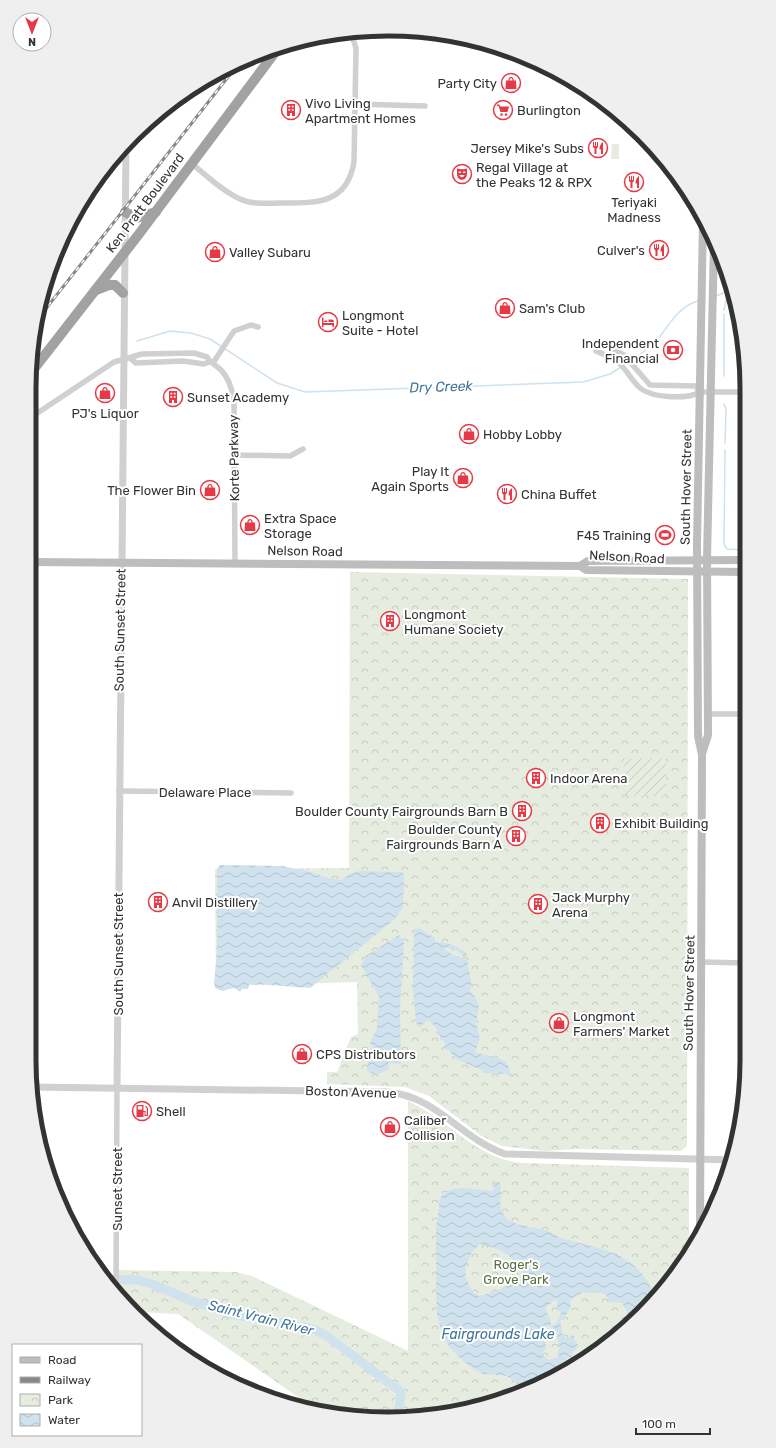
<svg xmlns="http://www.w3.org/2000/svg" width="776" height="1448" viewBox="0 0 776 1448" font-family="Rubik,sans-serif">
  <defs>
    <pattern id="park-crowns" width="20" height="18" patternUnits="userSpaceOnUse"><rect width="20" height="18" fill="#e6ecdf"/><path d="M2 6a3 3 0 1 1 6 0M12 15a3 3 0 1 1 6 0" fill="none" stroke="#c6cbc0"/></pattern>
    <pattern id="garden-furrows" width="10" height="10" patternUnits="userSpaceOnUse"><rect width="10" height="10" fill="#e6ecdf"/><path d="M-1 1l2-2M0 10L10 0M9 11l2-2" fill="none" stroke="#c6cbc0"/></pattern>
    <pattern id="water-waves" width="16" height="10" patternUnits="userSpaceOnUse"><rect width="16" height="10" fill="#cfe2ee"/><path d="M0 5q4-4 8 0t8 0" fill="none" stroke="#b2c2cd"/></pattern>
  </defs>
  <rect width="100%" height="100%" fill="#fff"/>
  <path fill="#e6ecdf" d="M612,144H619V159H611Z"/>
  <g fill="url(#park-crowns)">
    <path d="M350,572L688,579L687,1146L681,1151L576,1149L545,1151L502,1146L480,1135L429,1096L405,1087L327,1084V1072H337L351,1037L358,1034L357,982L216,986L215,869L349,868Z"/>
    <path d="M408,1101C449,1120 476,1159 522,1163L689,1168V1248L642,1314L547,1382L435,1416L364,1418L317,1410L178,1314L139,1312L116,1291V1270L236,1272L252,1276L408,1351Z"/>
  </g>
  <path fill="url(#garden-furrows)" d="M666,758V796L624,795V759Z"/>
  <g fill="url(#water-waves)" fill-rule="evenodd">
    <path d="M220,865L282,866L311,872L331,879L341,880L348,875L359,871L401,872L404,874L403,907L394,920L310,988L256,984L249,985L248,989H242L240,992L234,988L222,991L215,988L214,983L217,951V869Z"/>
    <path d="M419,928L435,938L436,943C448,941 459,947 468,955L463,956L458,951L443,947C448,955 459,956 467,960L472,986L470,990L476,999L479,1006L476,1023L480,1039L475,1052L506,1061L512,1076H508V1074L484,1073L482,1070L456,1059L450,1051L444,1049L445,1042L441,1040L439,1034L436,1033L437,1029L429,1020L419,1027L416,1023L413,990L414,930Z"/>
    <path d="M399,935L404,941L400,1007L401,1064L388,1063L389,1069C380,1074 377,1075 367,1072L369,1052L373,1046L370,1043L377,1029L379,997L361,965L366,956Z"/>
    <path d="M498,1181C507,1190 492,1207 509,1220C519,1227 530,1226 541,1229C549,1230 556,1237 564,1239C605,1250 636,1252 655,1296L642,1314L632,1321L622,1303L609,1302L606,1295L597,1291L595,1293H582L574,1297L570,1302C571,1310 570,1309 565,1316L566,1319H562L560,1320L562,1333L566,1338H570L574,1334V1339L579,1347H576L577,1349L572,1352L573,1354L571,1356L574,1358L572,1360L570,1357L566,1358V1363L571,1362L573,1363L564,1369L561,1367V1370L556,1372L558,1374L547,1382L524,1389L507,1376L484,1374L469,1366L451,1349L443,1336L437,1315L436,1289V1230L440,1198C454,1181 474,1191 493,1191L494,1183ZM480,1244C493,1246 509,1253 517,1264H520L523,1272L522,1276L498,1291L479,1296C458,1283 464,1258 480,1244ZM555,1300L557,1301V1311L559,1310L561,1314L554,1327L551,1325C552,1318 545,1313 546,1307ZM547,1326L552,1327V1330L557,1333L559,1349L557,1354L559,1357L548,1360L543,1355L542,1352L545,1350L546,1347L544,1336L540,1334Z"/>
  </g>
  <g fill="none" stroke-linecap="round" stroke-linejoin="round">
    <g stroke="#cfe2ee" stroke-width="1.5">
      <path d="M716,296L730,290"/>
      <path d="M724,310L728,292"/>
      <path d="M137,341L170,331L191,333L210,339L277,383L305,392L583,382L610,374L621,367"/>
      <path d="M631,361C640,355 650,347 658,339C670,324 679,306 698,301"/>
      <path d="M724,376V314"/>
      <path d="M724,404L726,410L725,443"/>
      <path d="M725,450L724,544L727,549L745,550"/>
    </g>
    <path stroke="#cfe2ee" stroke-width="9" d="M103,1279L137,1280L152,1284L192,1301L231,1314L313,1329L327,1336L401,1392L399,1409L395,1417"/>
    <g stroke="#d0d0d0" stroke-width="5.5">
      <path d="M355,104L425,106"/>
      <path d="M191,163C206,175 222,191 240,199C253,205 268,203 282,203C317,203 347,204 354,162L356,48L351,32"/>
      <path d="M599,343L624,355L650,385L695,386L700,392"/>
      <path d="M596,351C603,354 612,357 618,362C626,369 631,379 638,386C649,398 686,400 700,392H744"/>
      <path d="M131,359L136,363L183,361L204,364L209,362"/>
      <path d="M213,363L234,331L251,325L258,327"/>
      <path d="M30,418L114,362L142,354L194,353L207,357C210,363 216,365 221,370C229,378 232,389 234,400L235,563"/>
      <path d="M234,455L290,456L303,449"/>
      <path d="M708,714H745"/>
      <path d="M119,791L291,793"/>
      <path d="M701,962L746,963"/>
      <path d="M116,1291L117,1088"/>
    </g>
    <g stroke="#d0d0d0" stroke-width="7">
      <path d="M33,1087L388,1092C438,1097 460,1138 505,1154L732,1160"/>
      <path d="M117,1088L126,145"/>
    </g>
    <g stroke="#bdbdbd" stroke-width="8">
      <path d="M30,562L580,566L586,570L745,572"/>
      <path d="M580,566L588,561L745,560"/>
      <path d="M702,754L708,735L707,559L714,241"/>
      <path d="M700,1233L702,755L698,736L697,543L703,220"/>
    </g>
    <g stroke="#a2a2a2" stroke-width="10">
      <path d="M125,212L137,218L156,212"/>
      <path d="M96,290L109,285H115L123,293"/>
      <path d="M30,374L139,234L279,47"/>
    </g>
    <g stroke="#888" stroke-width="3">
      <path id="rail" d="M37,320L239,63"/>
    </g>
    <use href="#rail" stroke="#fff" stroke-width="1.5" stroke-dasharray="4.5" stroke-linecap="butt"/>
  </g>
  <defs>
    <g id="shop-ring" transform="scale(1)"><circle r="9.5" fill="#fff" stroke="#e63946" stroke-width="1.5"/><path d="M-5-2.5h2.3a2.7 3.5 0 0 1 5.4 0H5L5.5 6h-11ZM-1.5-2.5h3a1.5 2.3 0 0 0-3 0Z" fill="#e63946"/></g>
    <g id="building-ring" transform="scale(1)"><circle r="9.5" fill="#fff" stroke="#e63946" stroke-width="1.5"/><path d="M-4-6H4V6H1V3H-1V6H-4ZM-2.5-4.3h1.7v1.8h-1.7ZM.8-4.3h1.7v1.8H.8ZM-2.5-1h1.7V.8h-1.7ZM.8-1h1.7V.8H.8Z" fill="#e63946"/></g>
    <g id="supermarket-ring" transform="scale(1)"><circle r="9.5" fill="#fff" stroke="#e63946" stroke-width="1.5"/><path d="M-6-5.5h2.5l.6 2H6L4.5 2H-2.5L-4.4-4H-6ZM-1.5 3.2a1.3 1.3 0 1 0 .1 0ZM3 3.2a1.3 1.3 0 1 0 .1 0Z" fill="#e63946"/></g>
    <g id="restaurant-ring" transform="scale(1)"><circle r="9.5" fill="#fff" stroke="#e63946" stroke-width="1.5"/><path d="M-5-6h1v4h1v-4h1v4h1v-4h1v5L-1.5 .5V6h-2V.5L-5-1ZM5-6V6H3V1.5H1.5Q1.5-4 5-6Z" fill="#e63946"/></g>
    <g id="theatre-ring" transform="scale(1)"><circle r="9.5" fill="#fff" stroke="#e63946" stroke-width="1.5"/><path d="M-5-5.5Q0-4 5-5.5V0Q5 5 0 6Q-5 5-5 0ZM-3.3-2.5H-1v1.5H-3.3ZM1-2.5H3.3v1.5H1ZM-2.8 1Q0 5.5 2.8 1Z" fill="#e63946"/></g>
    <g id="hotel-ring" transform="scale(1)"><circle r="9.5" fill="#fff" stroke="#e63946" stroke-width="1.5"/><path d="M-6-4.5h1.5V1H6V5H4.5V3h-9V5H-6ZM-4 0a1.8 1.8 0 1 1 3.6 0ZM.5 0V-2.5h3Q6-2.5 6 0Z" fill="#e63946"/></g>
    <g id="bank-ring" transform="scale(1)"><circle r="9.5" fill="#fff" stroke="#e63946" stroke-width="1.5"/><path d="M-6-4H6V4H-6ZM0-2.3a2.3 2.3 0 1 0 0 4.6a2.3 2.3 0 1 0 0-4.6Z" fill="#e63946"/></g>
    <g id="stadium-ring" transform="scale(1)"><circle r="9.5" fill="#fff" stroke="#e63946" stroke-width="1.5"/><path d="M0-5a6.5 5 0 1 0 0 10a6.5 5 0 1 0 0-10ZM-3.5-1.8h7v3.6h-7Z" fill="#e63946"/></g>
    <g id="fuel-ring" transform="scale(1)"><circle r="9.5" fill="#fff" stroke="#e63946" stroke-width="1.5"/><path d="M-5.5-6h7V0h2V4h1.3V-2.5L3-4.5l.8-.8L6-3V5H2.5V1h-1V6h-7ZM-4.2-4.7v3.2H.2V-4.7Z" fill="#e63946"/></g>
  </defs>
  <g fill-rule="evenodd">
    <use href="#shop-ring" x="511" y="83"/>
    <use href="#building-ring" x="291" y="110"/>
    <use href="#supermarket-ring" x="503" y="110"/>
    <use href="#restaurant-ring" x="598" y="148"/>
    <use href="#theatre-ring" x="462" y="174"/>
    <use href="#restaurant-ring" x="634" y="182"/>
    <use href="#restaurant-ring" x="659" y="250"/>
    <use href="#shop-ring" x="215" y="252"/>
    <use href="#shop-ring" x="505" y="308"/>
    <use href="#hotel-ring" x="328" y="322"/>
    <use href="#bank-ring" x="673" y="350"/>
    <use href="#shop-ring" x="105" y="393"/>
    <use href="#building-ring" x="173" y="397"/>
    <use href="#shop-ring" x="469" y="434"/>
    <use href="#shop-ring" x="463" y="478"/>
    <use href="#shop-ring" x="210" y="490"/>
    <use href="#restaurant-ring" x="507" y="494"/>
    <use href="#shop-ring" x="250" y="525"/>
    <use href="#stadium-ring" x="665" y="535"/>
    <use href="#building-ring" x="390" y="621"/>
    <use href="#building-ring" x="536" y="778"/>
    <use href="#building-ring" x="522" y="811"/>
    <use href="#building-ring" x="600" y="823"/>
    <use href="#building-ring" x="516" y="836"/>
    <use href="#building-ring" x="158" y="902"/>
    <use href="#building-ring" x="538" y="904"/>
    <use href="#shop-ring" x="559" y="1023"/>
    <use href="#shop-ring" x="302" y="1054"/>
    <use href="#fuel-ring" x="142" y="1111"/>
    <use href="#shop-ring" x="390" y="1127"/>
  </g>
  <g text-anchor="middle" dominant-baseline="central" stroke-width="4" stroke-linejoin="round" paint-order="stroke">
    <g font-size="13" fill="#333" stroke="#fff" text-anchor="start">
      <text x="497" y="83" text-anchor="end">Party City</text>
      <text x="305" y="103">Vivo Living<tspan x="305" dy="15">Apartment Homes</tspan></text>
      <text x="517" y="110">Burlington</text>
      <text x="584" y="148" text-anchor="end">Jersey Mike's Subs</text>
      <text x="476" y="167">Regal Village at<tspan x="476" dy="15">the Peaks 12 &amp; RPX</tspan></text>
      <text x="634" y="202" text-anchor="middle">Teriyaki<tspan x="634" dy="15">Madness</tspan></text>
      <text x="645" y="250" text-anchor="end">Culver's</text>
      <text x="229" y="252">Valley Subaru</text>
      <text x="519" y="308">Sam's Club</text>
      <text x="342" y="315">Longmont<tspan x="342" dy="15">Suite - Hotel</tspan></text>
      <text x="659" y="343" text-anchor="end">Independent<tspan x="659" dy="15">Financial</tspan></text>
      <text x="187" y="397">Sunset Academy</text>
      <text x="105" y="413" text-anchor="middle">PJ's Liquor</text>
      <text x="483" y="434">Hobby Lobby</text>
      <text x="449" y="471" text-anchor="end">Play It<tspan x="449" dy="15">Again Sports</tspan></text>
      <text x="196" y="490" text-anchor="end">The Flower Bin</text>
      <text x="521" y="494">China Buffet</text>
      <text x="264" y="518">Extra Space<tspan x="264" dy="15">Storage</tspan></text>
      <text x="651" y="535" text-anchor="end">F45 Training</text>
      <text x="404" y="614">Longmont<tspan x="404" dy="15">Humane Society</tspan></text>
      <text x="550" y="778">Indoor Arena</text>
      <text x="508" y="811" text-anchor="end">Boulder County Fairgrounds Barn B</text>
      <text x="614" y="823">Exhibit Building</text>
      <text x="502" y="829" text-anchor="end">Boulder County<tspan x="502" dy="15">Fairgrounds Barn A</tspan></text>
      <text x="552" y="897">Jack Murphy<tspan x="552" dy="15">Arena</tspan></text>
      <text x="172" y="902">Anvil Distillery</text>
      <text x="573" y="1016">Longmont<tspan x="573" dy="15">Farmers' Market</tspan></text>
      <text x="316" y="1054">CPS Distributors</text>
      <text x="156" y="1111">Shell</text>
      <text x="404" y="1120">Caliber<tspan x="404" dy="15">Collision</tspan></text>
    </g>
    <g font-size="13" fill="#333" stroke="#fff">
      <text transform="translate(145 203) rotate(-53)">Ken Pratt Boulevard</text>
      <text transform="translate(234 458) rotate(-91)">Korte Parkway</text>
      <text transform="translate(686 487) rotate(-89)">South Hover Street</text>
      <text transform="translate(305 551) rotate(1)">Nelson Road</text>
      <text transform="translate(627 557) rotate(3)">Nelson Road</text>
      <text transform="translate(120 630) rotate(-89)">South Sunset Street</text>
      <text x="205" y="792">Delaware Place</text>
      <text transform="translate(118 954) rotate(-90)">South Sunset Street</text>
      <text transform="translate(689 993) rotate(-89)">South Hover Street</text>
      <text transform="translate(351 1092) rotate(2)">Boston Avenue</text>
      <text transform="translate(117 1189) rotate(-90)">Sunset Street</text>
    </g>
    <g font-size="13" fill="#56703f" stroke="#fff">
      <text x="516" y="1264">Roger's<tspan x="516" dy="15">Grove Park</tspan></text>
    </g>
    <g font-size="14" font-style="italic" fill="#3f7597" stroke="#fff">
      <text transform="translate(441 387) rotate(-2)">Dry Creek</text>
      <text transform="translate(261 1318) rotate(14)">Saint Vrain River</text>
      <text x="498" y="1334">Fairgrounds Lake</text>
    </g>
  </g>
  <path d="M0 0H776V1448H0ZM388 36H388A352 352 0 0 1 740 388V1060A352 352 0 0 1 388 1412H388A352 352 0 0 1 36 1060V388A352 352 0 0 1 388 36Z" fill="#efefef" fill-rule="evenodd"/>
  <path fill="none" stroke="#333" stroke-width="5" d="M388 36H388A352 352 0 0 1 740 388V1060A352 352 0 0 1 388 1412H388A352 352 0 0 1 36 1060V388A352 352 0 0 1 388 36Z"/>
  <rect x="12" y="1344" width="130" height="92" fill="#ffffff" stroke="#adadad"/>
  <rect x="20" y="1357" width="20" height="6" fill="#bdbdbd" stroke="#adadad"/>
  <text x="48" y="1364" font-size="12" fill="#333333">Road</text>
  <rect x="20" y="1377" width="20" height="6" fill="#888888" stroke="#adadad"/>
  <text x="48" y="1384" font-size="12" fill="#333333">Railway</text>
  <rect x="20" y="1394" width="20" height="12" fill="url(#park-crowns)" stroke="#adadad"/>
  <text x="48" y="1404" font-size="12" fill="#333333">Park</text>
  <rect x="20" y="1414" width="20" height="12" fill="url(#water-waves)" stroke="#adadad"/>
  <text x="48" y="1424" font-size="12" fill="#333333">Water</text>
  <g transform="translate(32 32) rotate(180)"><circle r="19" fill="#ffffff" stroke="#adadad"/>
  <path d="M0-3L7 15L0 10L-7 15Z" fill="#e63946"/>
  <text y="-6" font-size="11" font-weight="bold" text-anchor="middle" fill="#333333">N</text>
  </g>
  <path d="M636 1428v6h74v-6" fill="none" stroke="#333333" stroke-width="2"/>
  <text x="642" y="1428" font-size="12" fill="#333333" stroke="#ffffff" stroke-width="3" paint-order="stroke">100 m</text>
</svg>
